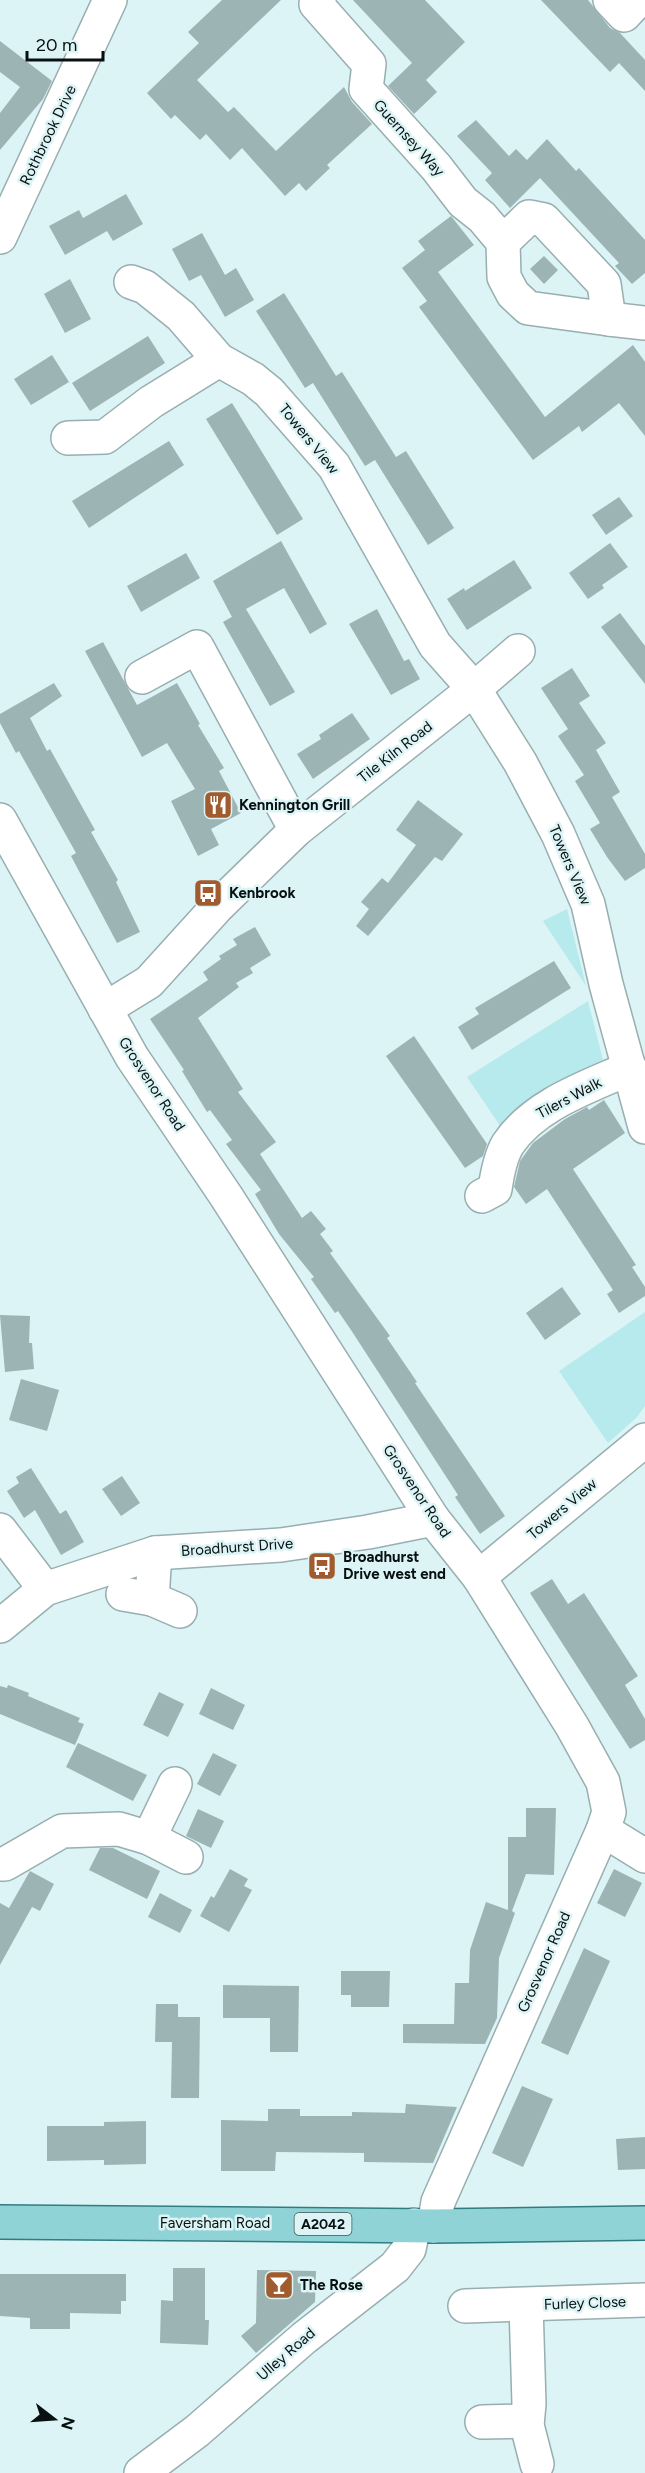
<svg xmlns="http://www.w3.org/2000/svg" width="645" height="2473" viewBox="0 0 645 2473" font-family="Figtree,sans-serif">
  <rect width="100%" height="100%" fill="#dcf4f5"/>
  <g fill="#b7eaed">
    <path d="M567,909L586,986L543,921Z"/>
    <path d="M588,1001L603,1060L600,1064L501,1127L467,1077Z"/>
    <path d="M645,1312V1406L637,1417L608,1443L559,1371Z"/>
  </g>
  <g fill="#9db4b5">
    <path d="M222,0H281L197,80L228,112L234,107L276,151L344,87L352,102L372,124L327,165L330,168L306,191L299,183L285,196L242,148L230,160L206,134L200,140L175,115L171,119L147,93L199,43L188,32Z"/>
    <path d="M353,0H425L465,42L426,80L437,92L414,114L388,86L412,63Z"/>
    <path d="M541,0H588L610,28L620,33L645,60V91L619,63L610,72Z"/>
    <path d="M0,41L52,81L43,99L0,150V113L20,87L0,72Z"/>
    <path d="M476,120L509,156L516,149L527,160L547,139L576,171L579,168L645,240V273L632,284L615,266L619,263L540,178L510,208L485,180L492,173L457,136Z"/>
    <path d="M126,194L143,224L113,241L107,231L65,255L49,226L79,210L83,218Z"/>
    <path d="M451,216L474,245L438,272L545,417L633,345L645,362V436L619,403L582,432L579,426L533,460L419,307L427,301L402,268L425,250L418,241Z"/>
    <path d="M202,233L225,275L236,268L254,300L225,317L201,275L189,281L172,249Z"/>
    <path d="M544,256L558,270L544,284L530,269Z"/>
    <path d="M70,279L91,319L65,333L44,294Z"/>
    <path d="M284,293L336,376L342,372L396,457L406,451L454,528L428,545L375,460L365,466L313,383L305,388L256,311Z"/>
    <path d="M148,336L165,363L90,411L72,383Z"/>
    <path d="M52,355L69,382L31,405L14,379Z"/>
    <path d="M232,403L303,519L277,535L206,419Z"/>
    <path d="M169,441L184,465L89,528L72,501Z"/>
    <path d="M619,497L633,516L606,535L592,515Z"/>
    <path d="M281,541L327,624L310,634L284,588L246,609L295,692L270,706L223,622L235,615L232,617L213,581Z"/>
    <path d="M610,543L628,567L602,585L604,588L588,599L569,573Z"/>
    <path d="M186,553L200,578L141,612L127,586Z"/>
    <path d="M514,560L532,588L467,630L447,599L464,588L465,591Z"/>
    <path d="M377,609L404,661L409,659L420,679L391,695L349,624Z"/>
    <path d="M620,613L645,646V684L601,627Z"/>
    <path d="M103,642L137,705L177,683L200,724L198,725L224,768L219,771L241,813L211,829L219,845L198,856L171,801L195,789L167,743L142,757L85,651Z"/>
    <path d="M572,668L590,696L579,703L606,743L596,750L620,792L612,797L645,854V868L625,881L607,857L590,829L600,823L575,781L584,775L558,736L568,729L541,688Z"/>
    <path d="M54,683L62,696L30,718L47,751L50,749L95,830L91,832L118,880L116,882L140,932L117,943L71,856L76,853L19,751L16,753L0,723V714Z"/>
    <path d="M352,713L370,739L313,779L297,754L321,739L319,735Z"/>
    <path d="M418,800L463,834L442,861L435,857L368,936L356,926L369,909L361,902L382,878L388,883L416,845L396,830Z"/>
    <path d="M255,927L271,955L250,968L253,973L236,983L239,987L198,1018L243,1089L238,1092L276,1142L260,1154L302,1218L311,1211L326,1229L320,1234L333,1251L330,1253L390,1336L387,1338L417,1382L415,1383L505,1516L480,1534L455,1497L458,1495L351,1330L338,1311L335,1313L311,1279L314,1277L279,1234L255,1194L261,1190L226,1144L232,1140L210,1110L207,1112L182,1071L184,1070L150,1019L208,980L203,972L221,959L219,956L237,945L233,939Z"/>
    <path d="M554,961L571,988L472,1050L458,1027L479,1014L475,1008Z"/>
    <path d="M414,1036L487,1144L483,1156L465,1168L386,1056Z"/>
    <path d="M604,1100L625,1133L573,1169L636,1265L632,1267L645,1287V1296L619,1313L607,1294L613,1290L547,1189L526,1204L514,1187L520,1161L533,1143L565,1119L587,1107L589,1110Z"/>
    <path d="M562,1287L581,1314L545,1340L526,1313Z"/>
    <path d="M0,1315L30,1316L29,1343H32L34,1369L5,1372Z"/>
    <path d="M21,1379L59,1390L47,1431L9,1420Z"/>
    <path d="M31,1468L60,1514L66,1510L84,1542L61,1555L35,1510L24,1518L7,1491L19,1483L16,1477Z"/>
    <path d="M122,1476L140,1503L121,1516L102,1489Z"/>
    <path d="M552,1579L568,1604L584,1593L638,1676L625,1685L645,1719V1740L630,1749L530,1593Z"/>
    <path d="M8,1685L29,1693L28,1696L80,1718L78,1722L84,1724L75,1745L0,1714V1686L7,1688Z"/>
    <path d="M211,1688L245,1705L233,1730L199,1714Z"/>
    <path d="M159,1692L184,1704L168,1737L143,1725Z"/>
    <path d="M78,1743L147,1775L133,1801L66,1767Z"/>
    <path d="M213,1753L237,1765L220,1796L197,1784Z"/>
    <path d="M526,1808H556L554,1875L526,1874L512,1911L515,1913L499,1958L497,2018L485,2044L403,2043V2024H454L455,1983H469L470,1950L486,1902L508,1910V1837H526Z"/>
    <path d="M198,1809L224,1821L211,1848L186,1836Z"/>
    <path d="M100,1848H113L160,1871L147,1899L89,1870Z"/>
    <path d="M230,1869L248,1879L244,1886L252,1890L229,1932L200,1916L211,1896L214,1898Z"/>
    <path d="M614,1869L642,1883L625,1917L597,1903Z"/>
    <path d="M30,1871L54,1884L40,1911L32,1907L0,1965V1903L9,1908Z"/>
    <path d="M160,1893L192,1910L180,1933L148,1917Z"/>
    <path d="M584,1948L610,1961L568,2055L541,2043Z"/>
    <path d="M341,1971H390L389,2007H351V1995H341Z"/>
    <path d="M223,1985L299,1986L298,2052H270V2018H223Z"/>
    <path d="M156,2004H178V2017H200L199,2098H171L172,2042H155Z"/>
    <path d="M522,2086L553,2099L523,2167L492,2153Z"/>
    <path d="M406,2104L457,2107L433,2163L364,2162V2153L276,2152L275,2171H221V2120L268,2121V2109H300V2116H352V2112L405,2113Z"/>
    <path d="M146,2121V2164L104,2165V2160L47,2161V2126H104V2122Z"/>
    <path d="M645,2137V2169L618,2170L616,2139Z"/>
    <path d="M173,2268H205V2320H209L208,2345L160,2343L161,2300L173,2301Z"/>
    <path d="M257,2270L316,2271L315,2302L256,2353L241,2336L256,2323Z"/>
    <path d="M0,2274H126V2301H121V2314L70,2313V2329H30V2318L0,2316Z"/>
  </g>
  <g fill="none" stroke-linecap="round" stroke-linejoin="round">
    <g stroke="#98aeb0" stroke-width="36">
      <g id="minor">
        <path d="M319,0L316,4L369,64L366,89L436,167L463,202L482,217L503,242L504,277L513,294L528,308L609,319L604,284L544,220L529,217L503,242"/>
        <path d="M610,0L624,15L638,0"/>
        <path d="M0,237L110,0"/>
        <path d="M131,282L145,287L181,316L219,360L253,379L269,392L334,466L435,645L474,689L520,762L558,834L588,904L606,984L645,1127"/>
        <path d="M609,319L645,323"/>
        <path d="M68,438L105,437L151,402L219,360"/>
        <path d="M142,677L197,647L296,830"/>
        <path d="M0,820L132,1057L226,1196L433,1519L479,1577L572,1726L603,1782L609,1812L603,1830L438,2202L434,2226"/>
        <path d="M105,1009L149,982L218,906L296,830L474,689L518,651"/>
        <path d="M482,1196L495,1189C497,1175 500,1157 508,1144C535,1104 588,1087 630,1068"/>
        <path d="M0,1530L45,1589"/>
        <path d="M155,1553L152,1599L180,1611"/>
        <path d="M479,1577L645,1440"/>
        <path d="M123,1594L152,1599"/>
        <path d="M0,1626L45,1589L155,1553L281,1545L368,1532L433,1519"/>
        <path d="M603,1830L645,1856"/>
        <path d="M149,1838L175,1784"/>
        <path d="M0,1864H5L62,1831L119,1829L149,1838L186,1857"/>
        <path d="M526,2305L529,2404L527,2425L537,2464"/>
        <path d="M465,2306L645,2300"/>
        <path d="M482,2422L527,2421"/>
        <path d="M141,2473L197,2431L304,2338L395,2267L409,2249L414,2225"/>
      </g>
    </g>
    <g stroke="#307c81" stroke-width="36">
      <path id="major" d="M0,2222L434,2226L645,2223"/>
    </g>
    <use href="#minor" stroke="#fff" stroke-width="33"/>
    <use href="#major" stroke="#8fd3d7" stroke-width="33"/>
  </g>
  <defs>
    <g id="restaurant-square" transform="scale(1.5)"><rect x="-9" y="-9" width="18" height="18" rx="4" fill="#a05b2f" stroke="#dcf4f5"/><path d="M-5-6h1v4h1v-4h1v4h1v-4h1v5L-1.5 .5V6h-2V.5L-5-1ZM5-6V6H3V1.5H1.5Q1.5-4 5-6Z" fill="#fff"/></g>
    <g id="bus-square" transform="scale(1.5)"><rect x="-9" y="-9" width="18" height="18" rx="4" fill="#a05b2f" stroke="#dcf4f5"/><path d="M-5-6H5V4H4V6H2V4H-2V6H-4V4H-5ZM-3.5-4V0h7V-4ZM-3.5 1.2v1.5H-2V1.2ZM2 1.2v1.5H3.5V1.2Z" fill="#fff"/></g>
    <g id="bar-square" transform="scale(1.5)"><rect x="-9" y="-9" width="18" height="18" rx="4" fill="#a05b2f" stroke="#dcf4f5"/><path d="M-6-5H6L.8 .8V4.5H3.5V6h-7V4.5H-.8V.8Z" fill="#fff"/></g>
  </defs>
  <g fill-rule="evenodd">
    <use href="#restaurant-square" x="218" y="805"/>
    <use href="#bus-square" x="208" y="893"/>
    <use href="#bus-square" x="322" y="1566"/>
    <use href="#bar-square" x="279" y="2285"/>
  </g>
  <g text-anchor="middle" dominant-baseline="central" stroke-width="5" stroke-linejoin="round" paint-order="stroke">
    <rect fill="#dcf4f5" stroke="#485455" stroke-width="1.5" x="294.5" y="2213" width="57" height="22" rx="4.5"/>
    <g font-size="14" font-weight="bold" fill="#081011">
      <text x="323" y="2224">A2042</text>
    </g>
    <g font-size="15" fill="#081011" stroke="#dcf4f5">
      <text transform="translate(48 135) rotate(-64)">Rothbrook Drive</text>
      <text transform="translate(409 138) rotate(48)">Guernsey Way</text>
      <text transform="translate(309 439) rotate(51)">Towers View</text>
      <text transform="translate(395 752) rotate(-38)">Tile Kiln Road</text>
      <text transform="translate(570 865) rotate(67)">Towers View</text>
      <text transform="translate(152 1084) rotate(57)">Grosvenor Road</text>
      <text transform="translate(569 1098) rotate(-28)">Tilers Walk</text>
      <text transform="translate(417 1491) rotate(56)">Grosvenor Road</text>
      <text transform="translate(562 1509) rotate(-40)">Towers View</text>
      <text transform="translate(237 1547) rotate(-4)">Broadhurst Drive</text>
      <text transform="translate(544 1962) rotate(-66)">Grosvenor Road</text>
      <text x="215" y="2223">Faversham Road</text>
      <text transform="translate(585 2303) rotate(-2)">Furley Close</text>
      <text transform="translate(286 2354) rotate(-41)">Ulley Road</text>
    </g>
    <g font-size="15" font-weight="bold" fill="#081011" stroke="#dcf4f5" text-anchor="start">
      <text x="239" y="805">Kennington Grill</text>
      <text x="229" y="893">Kenbrook</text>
      <text x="343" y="1557">Broadhurst<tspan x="343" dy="17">Drive west end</tspan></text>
      <text x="300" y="2285">The Rose</text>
    </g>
  </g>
  <g transform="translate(54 2419) rotate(107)" stroke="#dcf4f5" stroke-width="4.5" paint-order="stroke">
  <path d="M0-4.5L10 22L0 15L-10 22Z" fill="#081011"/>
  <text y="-9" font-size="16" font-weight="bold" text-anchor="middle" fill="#081011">N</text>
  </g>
  <path d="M27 51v9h76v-9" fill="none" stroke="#081011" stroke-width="3"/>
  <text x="36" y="51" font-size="18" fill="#081011" stroke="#dcf4f5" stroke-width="4.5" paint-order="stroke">20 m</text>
</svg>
